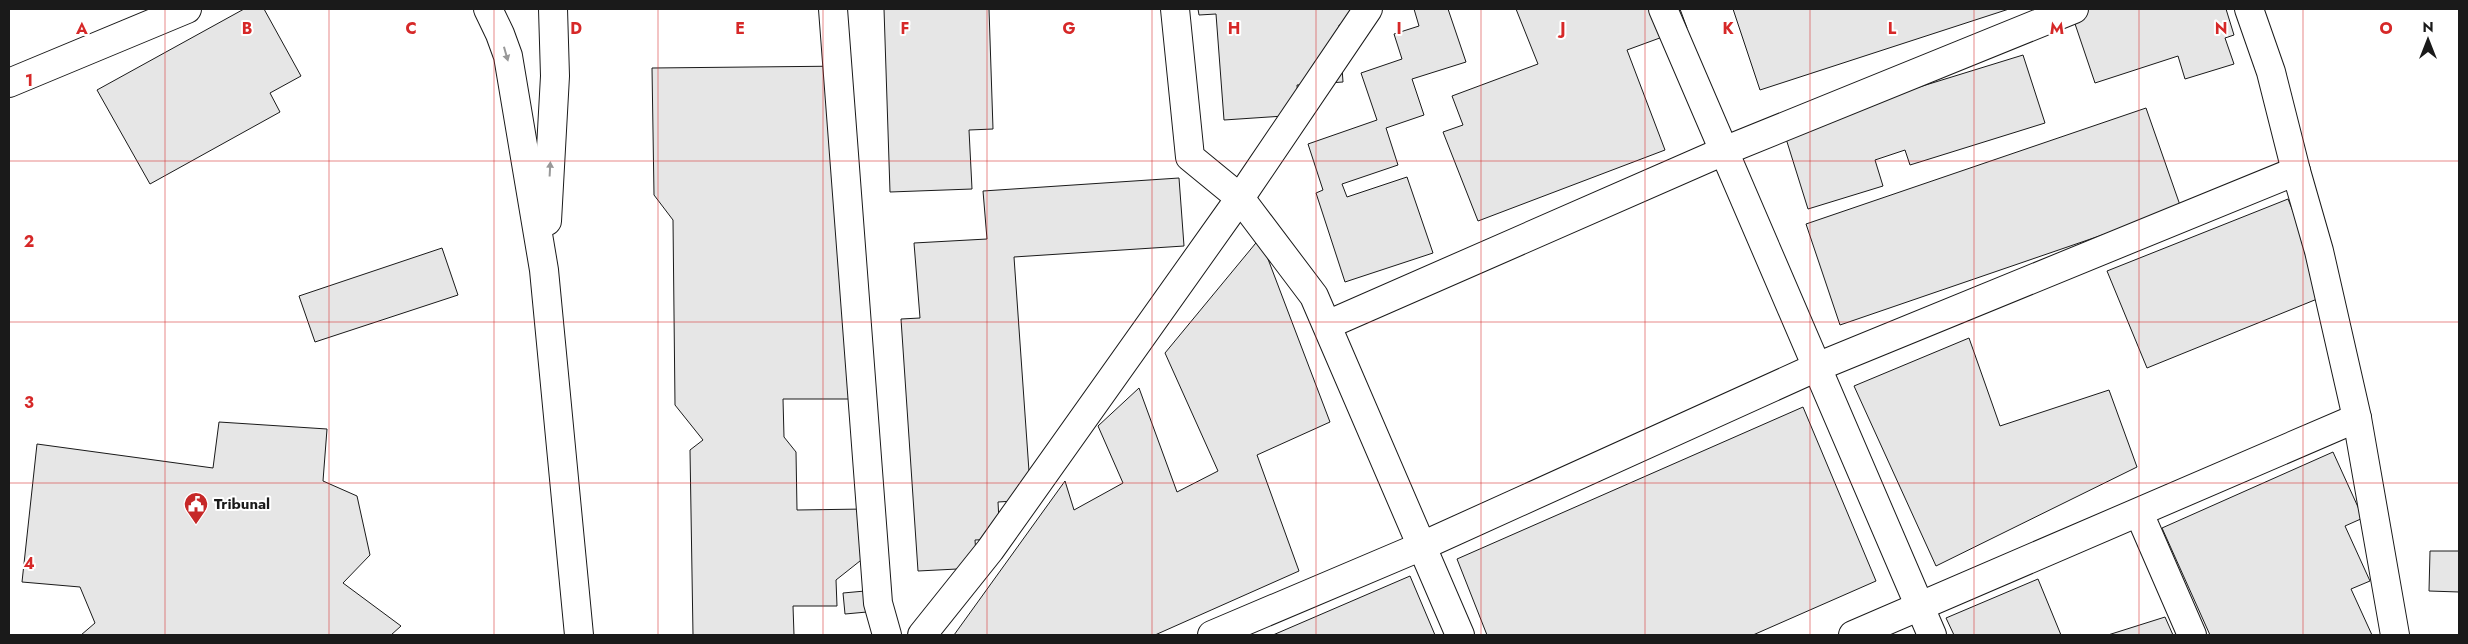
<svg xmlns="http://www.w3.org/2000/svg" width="2468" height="644" viewBox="0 0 2468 644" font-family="Jost,sans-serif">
  <rect width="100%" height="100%" fill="#fff"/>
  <g fill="#e6e6e6" stroke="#1a1a1a">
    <path d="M244,9H264L301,76L270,93L280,112L150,184L97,90Z"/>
    <path d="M884,9H989L993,129L969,130L972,189L890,192Z"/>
    <path d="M1198,9H1360L1361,24L1339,25L1343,82L1297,85L1299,115L1224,120L1216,14L1199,15Z"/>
    <path d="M1414,9H1448L1466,62L1412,79L1424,115L1386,128L1398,165L1342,184L1347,197L1407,177L1433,253L1345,282L1316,193L1323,190L1308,144L1377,120L1361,73L1402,59L1394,34L1419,26Z"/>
    <path d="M1516,9H1680L1687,28L1627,50L1665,150L1478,221L1443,132L1463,125L1452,96L1538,64Z"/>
    <path d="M1733,9H2009L1760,90Z"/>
    <path d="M2082,9H2226L2234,35L2225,38L2234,64L2185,79L2178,56L2095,83L2071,12Z"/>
    <path d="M2023,55L2045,123L1910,165L1905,150L1875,160L1883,186L1808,209L1783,129Z"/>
    <path d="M850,66L853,399H783L784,437L796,452L797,510L865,509V557L836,580L837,606H793L794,635H693L690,450L703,440L675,405L673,220L654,195L652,68Z"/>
    <path d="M2146,108L2181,208L1840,325L1806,224Z"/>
    <path d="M1179,178L1184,246L1014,257L1031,500L998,502L1000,539L975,540L977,568L918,571L901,319L920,318L914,243L987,239L983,191Z"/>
    <path d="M2288,199L2327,295L2147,368L2107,271Z"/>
    <path d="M1260,238L1330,422L1257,455L1299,571L1155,635H954L1065,481L1074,510L1123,483L1098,426L1139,388L1177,492L1218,471L1165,353Z"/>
    <path d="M442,248L458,295L315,342L299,296Z"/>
    <path d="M1969,338L2000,426L2109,390L2137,467L1936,566L1854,386Z"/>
    <path d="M1803,407L1876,581L1753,635H1487L1457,559Z"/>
    <path d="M219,422L327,429L323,481L357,496L370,555L343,583L401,626L391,635H81L95,623L80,587L22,582L37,444L213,468Z"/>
    <path d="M2333,452L2363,518L2345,526L2370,581L2351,589L2372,635H2210L2162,528Z"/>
    <path d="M2430,551H2459V592L2429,591Z"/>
    <path d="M1410,576L1435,635H1273Z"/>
    <path d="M2038,579L2061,635H1954L1946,618Z"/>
    <path d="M865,591L867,612L845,614L843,593Z"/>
    <path d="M2165,617L2173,635H2108Z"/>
  </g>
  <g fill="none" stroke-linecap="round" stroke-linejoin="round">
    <g stroke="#1a1a1a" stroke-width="30">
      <g id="street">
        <path d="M833,9L878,603L887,635"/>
        <path d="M1175,9L1190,157L1240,198L1314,296L1460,635"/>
        <path d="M1663,9L1932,635"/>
        <path d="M2249,9L2271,72L2296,171L2319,251L2357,418L2395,635"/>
        <path d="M1327,325L1724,151L2074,9"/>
        <path d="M2139,513L2192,635"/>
        <path d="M922,635L990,550L1240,198L1368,9"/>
        <path d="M1212,635L1422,546L1817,367L2296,171"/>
        <path d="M1853,635L2357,418"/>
      </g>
    </g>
    <g stroke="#1a1a1a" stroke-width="30">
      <path id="secondary" d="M9,83L187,9"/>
    </g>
    <g stroke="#1a1a1a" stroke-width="30">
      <g id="primary">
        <path d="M488,9L500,34L508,56L544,270L579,635"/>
        <path d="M547,221L555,76L553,9"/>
      </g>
    </g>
    <use href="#street" stroke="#fff" stroke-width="28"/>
    <use href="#secondary" stroke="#fff" stroke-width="28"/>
    <use href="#primary" stroke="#fff" stroke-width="28"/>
  </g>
  <defs><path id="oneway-solid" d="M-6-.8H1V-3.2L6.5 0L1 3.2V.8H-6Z" transform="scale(1.25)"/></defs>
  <g fill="#989898">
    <use href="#oneway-solid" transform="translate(506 54) rotate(74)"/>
    <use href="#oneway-solid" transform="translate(550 169) rotate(-87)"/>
  </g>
  <path fill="none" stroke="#d62828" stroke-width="1" stroke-opacity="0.55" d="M165,9V635M329,9V635M494,9V635M658,9V635M823,9V635M987,9V635M1152,9V635M1316,9V635M1481,9V635M1645,9V635M1810,9V635M1974,9V635M2139,9V635M2303,9V635M9,161H2459M9,322H2459M9,483H2459"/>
  <defs>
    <g id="civic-pin" transform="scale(1.25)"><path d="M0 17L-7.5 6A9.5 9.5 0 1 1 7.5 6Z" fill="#c62828" stroke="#fff"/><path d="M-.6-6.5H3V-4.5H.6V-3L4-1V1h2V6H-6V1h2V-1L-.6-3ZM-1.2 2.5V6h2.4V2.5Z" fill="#fff"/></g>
  </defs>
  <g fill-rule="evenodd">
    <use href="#civic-pin" x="196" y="504"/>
  </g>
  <g text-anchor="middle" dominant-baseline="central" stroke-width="4" stroke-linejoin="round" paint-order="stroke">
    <g font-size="15" font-weight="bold" fill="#1a1a1a" stroke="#fff" text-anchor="start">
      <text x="214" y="504">Tribunal</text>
    </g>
  </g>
  <g font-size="16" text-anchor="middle" font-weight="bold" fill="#d62828" stroke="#fff" stroke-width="4" stroke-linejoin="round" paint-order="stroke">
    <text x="82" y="34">A</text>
    <text x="247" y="34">B</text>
    <text x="411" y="34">C</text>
    <text x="576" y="34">D</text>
    <text x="740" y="34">E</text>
    <text x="905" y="34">F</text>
    <text x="1069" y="34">G</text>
    <text x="1234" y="34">H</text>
    <text x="1399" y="34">I</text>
    <text x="1563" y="34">J</text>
    <text x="1728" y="34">K</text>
    <text x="1892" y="34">L</text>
    <text x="2057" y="34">M</text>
    <text x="2221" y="34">N</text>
    <text x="2386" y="34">O</text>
    <text x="29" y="86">1</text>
    <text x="29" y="247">2</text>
    <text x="29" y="408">3</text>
    <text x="29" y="569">4</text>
  </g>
  <rect width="2468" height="644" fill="none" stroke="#1a1a1a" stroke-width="20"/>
  <g transform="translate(2428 40)" stroke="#ffffff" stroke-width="4" paint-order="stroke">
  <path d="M0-4L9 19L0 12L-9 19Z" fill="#1a1a1a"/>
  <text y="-8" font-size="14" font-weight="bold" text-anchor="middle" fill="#1a1a1a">N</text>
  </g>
</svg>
